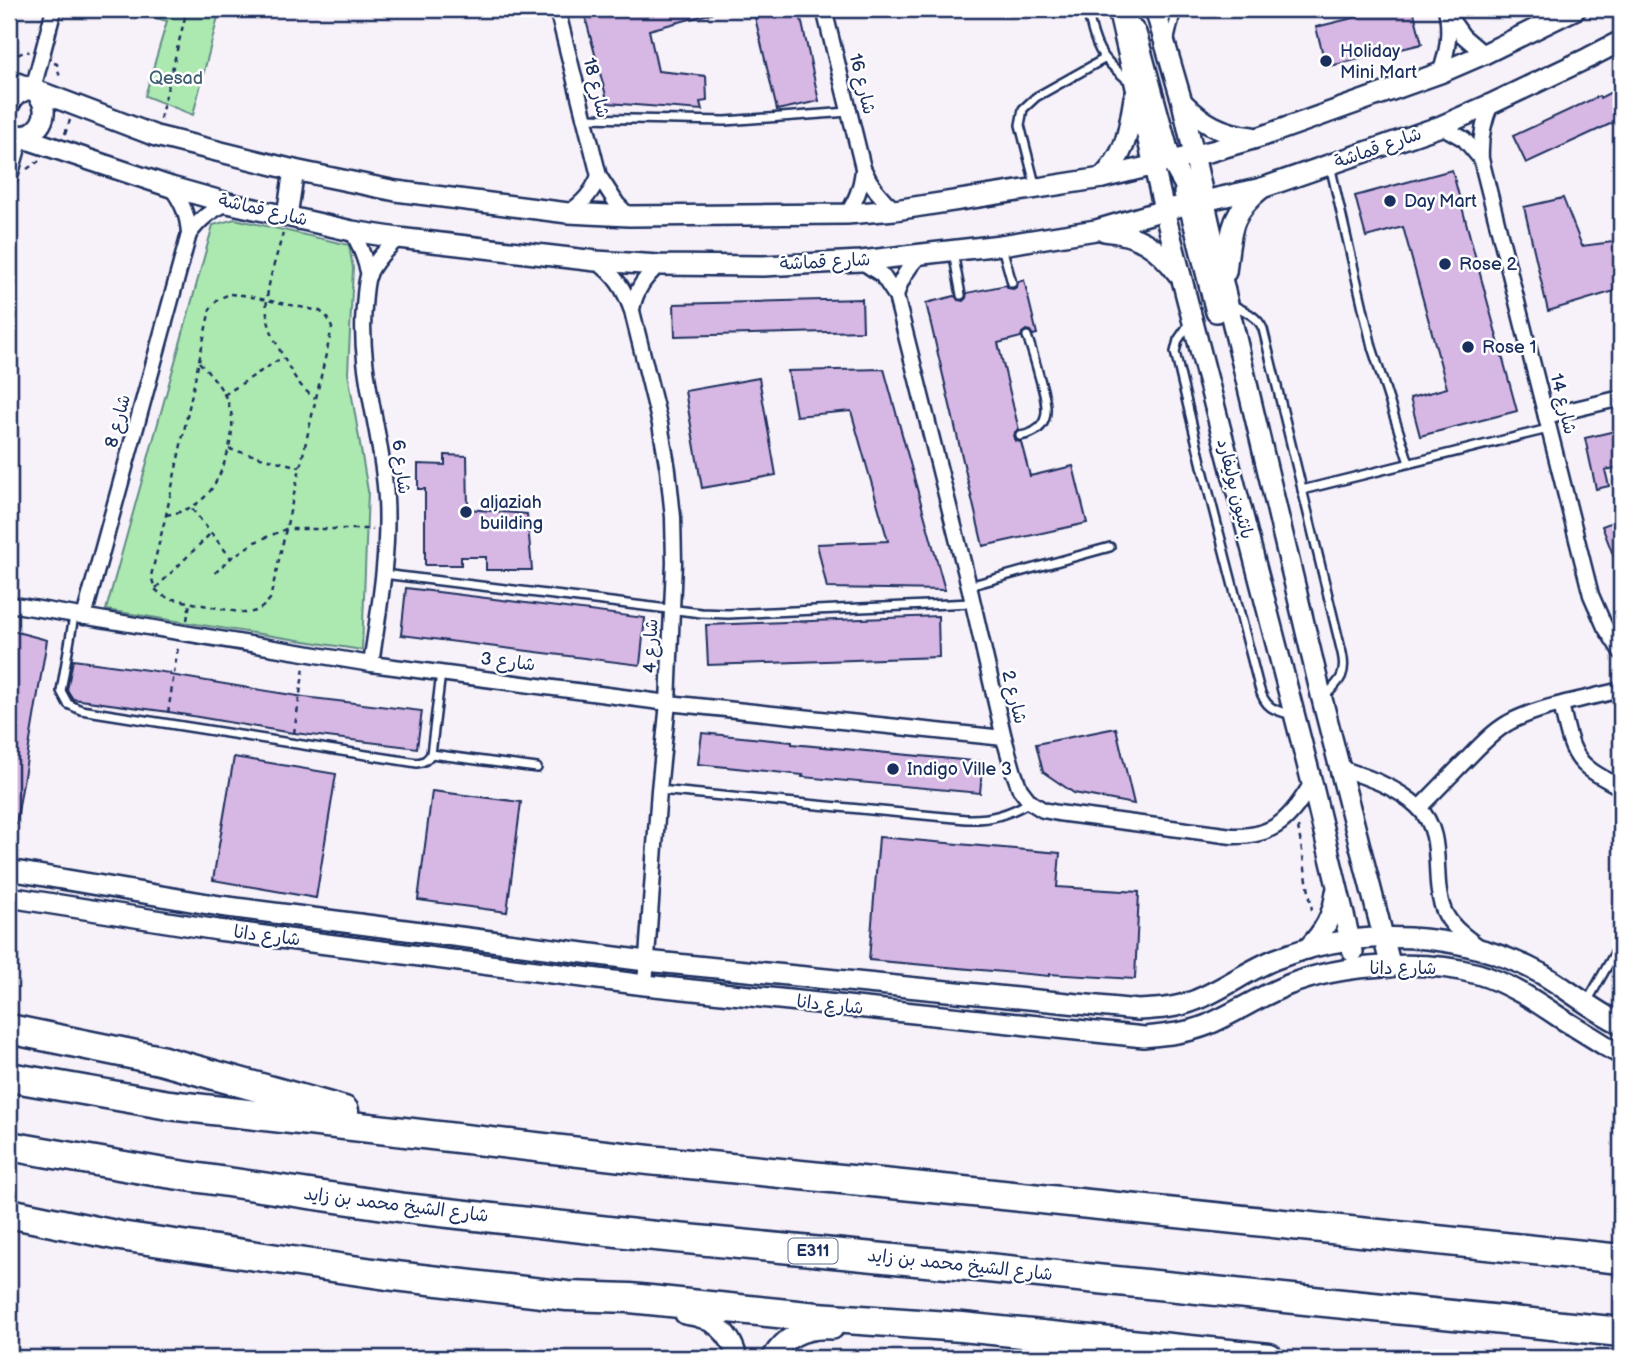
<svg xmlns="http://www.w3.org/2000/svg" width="1630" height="1367" viewBox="0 0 1630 1367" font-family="'Balsamiq Sans','Playpen Sans Arabic',sans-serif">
  <rect width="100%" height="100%" fill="#f7f1f9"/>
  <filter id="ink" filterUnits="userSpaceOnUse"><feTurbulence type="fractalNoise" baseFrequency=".0143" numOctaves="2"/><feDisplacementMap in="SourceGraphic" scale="14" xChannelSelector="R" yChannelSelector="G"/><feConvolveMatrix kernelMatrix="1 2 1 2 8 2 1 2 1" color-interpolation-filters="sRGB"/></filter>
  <g filter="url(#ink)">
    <g fill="#abe9b0" stroke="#638c87" stroke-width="2">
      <path d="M124,9H220L193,115L145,96L167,21Z"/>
      <path d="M235,219L349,245L353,268L348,373L368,491L362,650L106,610L213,225Z"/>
    </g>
    <g fill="#d7b7e3" stroke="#1b2f5e" stroke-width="2">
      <path d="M583,9H712L713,13L649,30L658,71L706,76L707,101L700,102L702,110L608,103Z"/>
      <path d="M753,9H799L819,101L777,110Z"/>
      <path d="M1355,9H1413L1422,44L1326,67L1316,27L1357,17Z"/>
      <path d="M1621,87V119L1526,163L1513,136L1599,96L1600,98Z"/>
      <path d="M1452,170L1517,411L1420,436L1410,398L1447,388L1425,307L1403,227L1366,237L1355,196Z"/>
      <path d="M1563,198L1582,246L1621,241V289L1548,311L1524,207Z"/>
      <path d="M1024,280L1037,334L1033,335L1030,331L1026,330L1022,333L1021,337L998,343L1019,430L1015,432L1014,437L1016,441L1021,442L1030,476L1073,466L1087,523L983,546L926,303L955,296L958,300L963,301L966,298L967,293L1006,285L1008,288L1013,289L1017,287L1018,282Z"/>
      <path d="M862,299L863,331L675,336L674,304Z"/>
      <path d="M884,369L945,590L827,588L817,544L888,541L851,411L796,416L788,371Z"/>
      <path d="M759,378L776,475L702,488L685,391Z"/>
      <path d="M1615,431L1621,467L1605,470L1609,486L1596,489L1585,438Z"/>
      <path d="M445,455L467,456L468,509L527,514L532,570H486V557H461V565H425V489H418V464L445,465Z"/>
      <path d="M1621,519V572L1620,573L1602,526Z"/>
      <path d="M406,588L645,618L640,665L401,635Z"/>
      <path d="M938,616L939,657L708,665L706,625Z"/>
      <path d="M9,630L47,640L16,824L9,823Z"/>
      <path d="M73,660L170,673V675L304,697L422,711L417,748L286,732L169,712L73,699L67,690Z"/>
      <path d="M1116,728L1134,804L1074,793L1043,772L1036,744Z"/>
      <path d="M702,733L792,742V744L983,762L980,793L802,777L803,775L698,764Z"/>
      <path d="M234,757L336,774L316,898L213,880Z"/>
      <path d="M432,791L521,802L507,912L418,900Z"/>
      <path d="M879,837L1060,853L1057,887L1139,892L1135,979L1049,974V976L869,960Z"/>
    </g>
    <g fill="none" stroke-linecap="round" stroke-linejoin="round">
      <g stroke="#1b2f5e" stroke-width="12">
        <g id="service">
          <path d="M1087,9C1096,47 1097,55 1129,81"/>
          <path d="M1170,39L1177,9"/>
          <path d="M585,118L725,121L849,112"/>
          <path d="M1330,165L1372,347L1409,463"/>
          <path d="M1036,188L1020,125L1023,109L1036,97L1104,59"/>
          <path d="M1002,247L1012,283"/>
          <path d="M953,252L961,295"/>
          <path d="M1231,304C1244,311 1257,315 1263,329L1342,653C1347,675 1340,681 1325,696"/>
          <path d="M1189,324L1178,340L1175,352L1202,466L1259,687C1265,708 1273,710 1292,715"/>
          <path d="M1020,436C1055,430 1047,404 1040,379C1036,364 1032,350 1027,336"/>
          <path d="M1302,490L1548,429"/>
          <path d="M383,574L701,613L728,614L972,603"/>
          <path d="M969,586L1110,547"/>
          <path d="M74,616L61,691L68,704L81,710L417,763C424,762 427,760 431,754L441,673"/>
          <path d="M431,754L537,768"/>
          <path d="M659,790L966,819C991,820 1009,814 1030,802"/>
          <path d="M1587,1002L1621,942"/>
        </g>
      </g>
      <g stroke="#1b2f5e" stroke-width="19">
        <g id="minor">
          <path d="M557,9L599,176L617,204L629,216"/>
          <path d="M824,9L863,168C871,186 880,198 895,210"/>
          <path d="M1448,15L1463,36L1484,54"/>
          <path d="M1440,73C1448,52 1451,31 1446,9"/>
          <path d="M33,89L54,9"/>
          <path d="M1491,104C1483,122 1480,139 1481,159L1591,595L1605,627L1621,652"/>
          <path d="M1441,126L1464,139L1480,158"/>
          <path d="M9,180L21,137"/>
          <path d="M568,213C583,203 592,193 599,176"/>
          <path d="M847,214C857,199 861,187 863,170"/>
          <path d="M352,231C360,245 365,259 369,275"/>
          <path d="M189,234C200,219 211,210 228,203"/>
          <path d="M596,261C616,276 624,288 632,311L660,424L668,470L673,517L674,563L668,703L659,790L645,985"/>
          <path d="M861,261L882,275L896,296L969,586L1004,738L1014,773L1020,789L1030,802L1043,810L1058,813L1232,836C1276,837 1290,818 1312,783"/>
          <path d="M896,296C900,280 908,267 920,255"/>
          <path d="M632,309C636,290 644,278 659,265"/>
          <path d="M1546,416L1621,398"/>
          <path d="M9,604L371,664L668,703L1004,738"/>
          <path d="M84,617L189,234C188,215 182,202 171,187"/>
          <path d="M371,664C379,609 389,554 386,499C383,435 358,372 364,307C365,297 365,286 368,276C374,261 387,249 398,238"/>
          <path d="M1561,705C1567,726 1569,753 1587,767C1597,776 1610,781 1621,788"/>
          <path d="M1340,768C1367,777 1397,787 1418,807C1447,835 1430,878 1444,911C1451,927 1465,936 1478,946"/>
          <path d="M1419,808C1434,793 1449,777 1464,762C1478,748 1491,733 1508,723C1539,706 1586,699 1621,690"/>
        </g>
      </g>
      <g stroke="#1b2f5e" stroke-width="24">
        <g id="tertiary">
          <path d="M1118,9L1164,210L1312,783L1353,952"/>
          <path d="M1155,9L1182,102L1224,287L1322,699L1391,967"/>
          <path d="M1127,22L1136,33L1139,43L1171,161L1184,184L1204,201"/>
          <path d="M9,80L156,136L294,170L396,191L568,213L629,216L847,214L895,210L1102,178L1212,151L1260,137L1440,73L1484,54L1576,9"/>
          <path d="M1182,102C1203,123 1221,134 1252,137"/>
          <path d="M9,106C13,95 21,90 33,89C52,107 46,130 21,137L16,134"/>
          <path d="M9,132L21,137L171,187L228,203L352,231L398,238L596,261L659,265L763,266L861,261L1001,245L1096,230L1164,210L1262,188L1441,126L1491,104L1588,58L1621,41"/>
          <path d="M1102,178C1127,152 1128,133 1134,98"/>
          <path d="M1184,193L1189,205L1216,312"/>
          <path d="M287,216L294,170"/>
          <path d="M1104,231C1138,234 1158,247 1178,274"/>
          <path d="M1226,272C1231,233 1229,214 1262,188"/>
          <path d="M9,870L220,906L646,961L1138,1010C1158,1009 1177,1008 1196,1000C1224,989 1248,970 1276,959C1359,926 1461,931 1540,973C1568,989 1592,1010 1621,1024"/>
          <path d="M9,897L218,930L645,985L1144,1037C1165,1035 1187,1033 1207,1025C1235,1013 1260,996 1288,985C1341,964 1424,959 1478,974C1508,983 1534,1000 1559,1017C1575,1027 1592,1037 1609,1048L1621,1054"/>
          <path d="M1307,949C1324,932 1333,916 1336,892"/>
          <path d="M685,1314C712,1317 731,1332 737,1358"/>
          <path d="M772,1358C785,1335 807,1327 833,1329"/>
        </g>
      </g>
      <g stroke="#1b2f5e" stroke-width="33">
        <g id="motorway">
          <path d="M9,1029L160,1060L344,1111"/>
          <path d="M9,1077L169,1105L649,1160L993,1194L1621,1259"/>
          <path d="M9,1146L159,1172L405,1208L635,1234L978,1267L1621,1332"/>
          <path d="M9,1213L120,1236L387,1275L567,1296L630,1298L817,1317L962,1327L1269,1358"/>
        </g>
      </g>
      <g stroke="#1b2f5e" stroke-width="2.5" stroke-dasharray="5 5" stroke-linecap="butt">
        <path d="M9,59L26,51L29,52"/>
        <path d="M54,63L57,64L60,79"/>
        <path d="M160,119L187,9"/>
        <path d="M65,134L70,120"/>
        <path d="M27,169L39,161"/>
        <path d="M283,233C277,256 264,291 267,314C269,330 277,345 285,360C293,375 300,388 315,398"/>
        <path d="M230,294L242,295L320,311L328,318L332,328L270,599C262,609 256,613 243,613L173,599L163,596L155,589L151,576L166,515L210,309L218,299Z"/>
        <path d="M224,395L283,357"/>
        <path d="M229,449L300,467"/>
        <path d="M192,509L231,558"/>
        <path d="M166,515C203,509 216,489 227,455C231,441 234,426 231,412C226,392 213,376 199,362"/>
        <path d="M215,573L231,558L255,542L286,529H373"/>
        <path d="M156,588L211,533"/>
        <path d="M187,620L190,603"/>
        <path d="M168,713L178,647"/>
        <path d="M294,733L304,667"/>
        <path d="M1298,827L1312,910"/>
      </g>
      <use href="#service" stroke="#fff" stroke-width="7"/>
      <use href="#minor" stroke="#fff" stroke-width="14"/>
      <use href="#tertiary" stroke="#fff" stroke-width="19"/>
      <use href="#motorway" stroke="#fff" stroke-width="28"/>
    </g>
  </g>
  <g fill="#1b2f5e" stroke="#fff" stroke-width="2.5">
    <circle cx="1326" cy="61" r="7"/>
    <circle cx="1390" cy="201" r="7"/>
    <circle cx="1445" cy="264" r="7"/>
    <circle cx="1468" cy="347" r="7"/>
    <circle cx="466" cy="512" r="7"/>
    <circle cx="893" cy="769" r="7"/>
  </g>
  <g text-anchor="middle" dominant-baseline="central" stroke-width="5" stroke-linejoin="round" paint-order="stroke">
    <rect fill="#fff" stroke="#5f6d8e" stroke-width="2" x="788.5" y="1238.5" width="49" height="25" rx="5"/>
    <g font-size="16" font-weight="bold" fill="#1b2f5e">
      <text x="813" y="1251">E311</text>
    </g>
    <g font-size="18" fill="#1b2f5e" stroke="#fff" text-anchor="start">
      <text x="1340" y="51">Holiday<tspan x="1340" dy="21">Mini Mart</tspan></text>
      <text x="1404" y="201">Day Mart</text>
      <text x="1459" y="264">Rose 2</text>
      <text x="1482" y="347">Rose 1</text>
      <text x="480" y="502">aljaziah<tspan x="480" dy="21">building</tspan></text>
      <text x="907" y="769">Indigo Ville 3</text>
    </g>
    <g font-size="18" fill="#3f5e72" stroke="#fff">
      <text x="176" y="78">Qesad</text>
    </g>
    <g font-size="18" fill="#1b2f5e" stroke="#fff">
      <text transform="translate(862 84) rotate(76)">شارع 16</text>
      <text transform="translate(596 88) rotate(76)">شارع 18</text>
      <text transform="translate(1378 148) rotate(-19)">شارع قماشة</text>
      <text transform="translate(263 210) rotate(13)">شارع قماشة</text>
      <text transform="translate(825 262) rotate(-3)">شارع قماشة</text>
      <text transform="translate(1563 404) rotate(76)">شارع 14</text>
      <text transform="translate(118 421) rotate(-75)">شارع 8</text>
      <text transform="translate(401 467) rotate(83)">شارع 6</text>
      <text transform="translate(1235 489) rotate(76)">بانثيون بوليفارد</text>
      <text transform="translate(651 646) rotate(-88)">شارع 4</text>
      <text transform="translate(508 662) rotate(7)">شارع 3</text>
      <text transform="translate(1014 697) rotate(76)">شارع 2</text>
      <text transform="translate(267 936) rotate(7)">شارع دانا</text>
      <text x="1403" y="968">شارع دانا</text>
      <text transform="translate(830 1005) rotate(6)">شارع دانا</text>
      <text transform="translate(396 1205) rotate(7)">شارع الشيخ محمد بن زايد</text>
      <text transform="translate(960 1265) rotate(6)">شارع الشيخ محمد بن زايد</text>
    </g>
  </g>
  <rect width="1630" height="1367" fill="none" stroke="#fff" stroke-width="35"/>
  <rect x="18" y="18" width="1595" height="1332" fill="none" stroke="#1b2f5e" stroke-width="2.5" filter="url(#ink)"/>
</svg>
